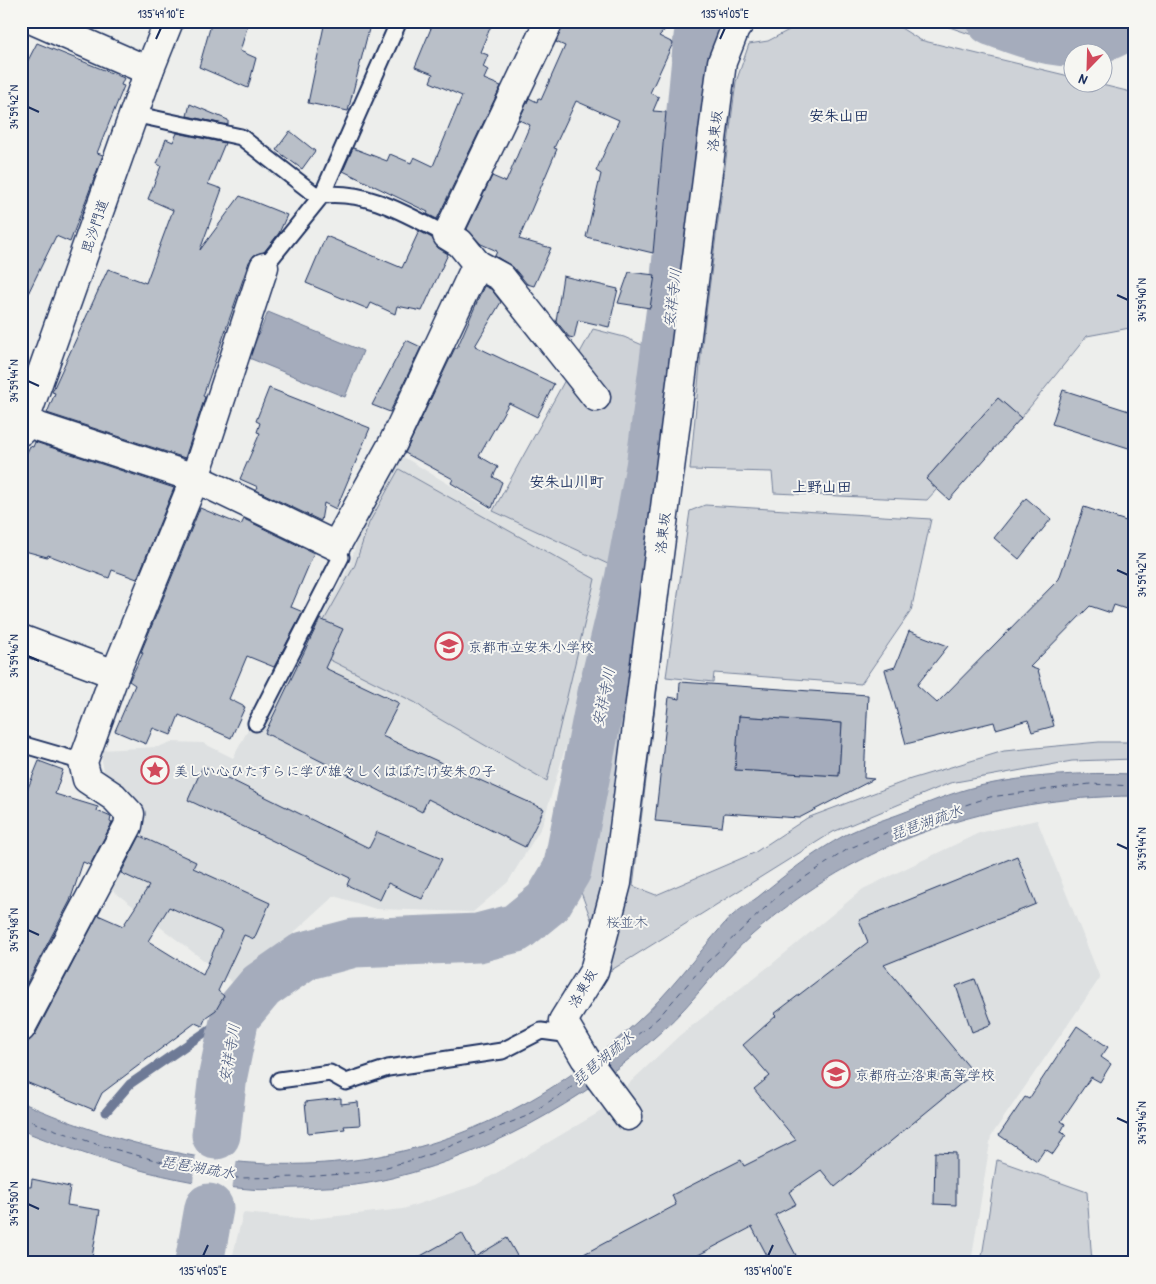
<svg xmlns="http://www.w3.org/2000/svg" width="1156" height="1284" viewBox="0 0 1156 1284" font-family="'Patrick Hand','Klee One',sans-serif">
  <rect width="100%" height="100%" fill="#edeeec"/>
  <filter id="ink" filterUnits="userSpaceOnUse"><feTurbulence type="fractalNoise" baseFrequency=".02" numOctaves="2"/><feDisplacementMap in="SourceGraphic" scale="10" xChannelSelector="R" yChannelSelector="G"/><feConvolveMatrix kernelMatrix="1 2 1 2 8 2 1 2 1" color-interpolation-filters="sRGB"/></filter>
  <g filter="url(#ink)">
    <g fill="#dde0e1">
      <path d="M397,453L493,511L610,565L571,729L542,826L508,882L473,912L376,909L334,896L236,985L108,887L142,825L104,771L100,750L158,747L171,742L203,743L233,758L250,726L260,730L350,565L363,519Z"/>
      <path d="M1037,820L1100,978L991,1136L971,1263H231L243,1213L310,1219L403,1209L476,1185L598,1113L680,1035L772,964L863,889L979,833Z"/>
    </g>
    <g fill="#ced2d7" stroke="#74809a">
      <path d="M704,21H759L742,45L732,78L633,886L656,895L754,853L807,818L911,779L1004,751L1099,742H1135V759L1072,761L950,783L833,832L610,971L578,884L602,693L629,580L650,467L675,277L698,37Z"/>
      <path d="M806,21H890L920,40L1073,77L1074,82L1094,83L1135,93V327L1087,336L1021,418L998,398L926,479L937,489L927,500L774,493L772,472L690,470L702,344L736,82L749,44L768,41Z"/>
      <path d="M932,21H991L1039,39L1016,50Z"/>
      <path d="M593,329L624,337L647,347L610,565L493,511Z"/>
      <path d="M399,469L595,579L547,781L429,713L416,703L308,649L355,565L369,523Z"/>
      <path d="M705,505L931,519L911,611L861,684L714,673L713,682L666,677L690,511Z"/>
      <path d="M997,1160L1087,1192L1092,1263H981Z"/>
    </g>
    <g fill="#a5acbc" stroke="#6e7a96">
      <path d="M268,312L363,351L345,397L249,358Z"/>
      <path d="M739,716L842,723L839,776L735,770Z"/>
      <path d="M1135,774V796C991,797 861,839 752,935C719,964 695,1001 663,1030C585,1102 478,1161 374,1182C350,1187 323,1187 299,1188C283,1188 266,1191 249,1189C176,1184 89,1158 21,1130V1102C242,1200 454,1189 637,1022C669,993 695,957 724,924C733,913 747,905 758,897C785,875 814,852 845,835C861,827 880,821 897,815C924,805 952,792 979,786C1030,775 1083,772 1135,774Z"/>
    </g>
    <path fill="#edeeec" d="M196,1152L237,1159L232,1190L193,1183Z"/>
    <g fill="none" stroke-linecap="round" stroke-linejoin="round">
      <path stroke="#6e7a96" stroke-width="9" d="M106,1112L130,1084L223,1020L235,1017"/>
      <g stroke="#a5acbc" stroke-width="49">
        <path d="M991,21C1028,35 1067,51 1107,36C1117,32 1126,26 1135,22"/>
        <path d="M216,1135L223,1075L235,1017L261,986L304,956L354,943L478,938L516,928L548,902L567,870L602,693L629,580L650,467L675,277L698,37L704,21"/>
        <path d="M199,1263L209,1208"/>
      </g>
      <g stroke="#44547a" stroke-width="1" stroke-dasharray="6 5" stroke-linecap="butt">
        <path d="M604,1062L658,1018L706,963L781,893L848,849L907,824L990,797L1090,784L1135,786"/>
        <path d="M21,1118L99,1145L192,1170L238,1178L304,1177L368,1172L420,1158L527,1116L584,1079"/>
      </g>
    </g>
    <g fill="#b9bfc8" stroke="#1b2f5e" fill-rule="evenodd">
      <path d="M212,21H249L240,51L256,58L248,88L199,67Z"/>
      <path d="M325,21H371L348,111L308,103Z"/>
      <path d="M434,21H493L480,52L488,55L483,67L488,70L484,79L501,86L437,219L427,214L428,212L343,171L353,148L387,161L390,154L411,163L414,157L433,166L462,96L430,82L433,74L415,67Z"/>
      <path d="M564,21H673L659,36L673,43L650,93L659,97L653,111L666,112L653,253L586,237L601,174L596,171L619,120L576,101L554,148L557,149L519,239L551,248L534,286L527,284L513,267L495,256L497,251L481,244L467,229L492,176L506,182L530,125L519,120L529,98L537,102L538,98L541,100L565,46L556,42Z"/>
      <path d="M37,43L124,78L121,85L124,86L97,153L103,155L70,242L56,236L21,308V74Z"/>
      <path d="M190,104L228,120V125L187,116Z"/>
      <path d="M290,131L315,151L302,169L276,150Z"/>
      <path d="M177,133L225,143L208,184L222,189L200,250L240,196L287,215L279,233L264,252L254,255L249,262L203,396L205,397L185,458L47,413L55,393L52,392L108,269L146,283L173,210L148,199L161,166L157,164L166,139L173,142Z"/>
      <path d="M419,231L432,238L438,248L448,254L422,311L397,306L395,314L371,303L368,309L306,283L326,236L402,268Z"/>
      <path d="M629,272L655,275L650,308L618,303Z"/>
      <path d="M563,276L618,289L609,327L578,320L574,338L569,337L556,321Z"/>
      <path d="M484,286L491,289L501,302L475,346L554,384L537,417L509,403L479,456L498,467L493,477L502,482L492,508L451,483L453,479L405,453L455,348H457Z"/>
      <path d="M406,340L421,347L390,412L372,405Z"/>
      <path d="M269,388L370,428L336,509L324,503L321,521L256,490L258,487L240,479L260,433L257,432L260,423L256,421Z"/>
      <path d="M1063,390L1135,413V450L1052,424Z"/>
      <path d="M998,398L1021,418L949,500L926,479Z"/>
      <path d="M35,442L174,488L137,579L112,570L109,578L48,555L47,557L21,550V465L30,446L33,447Z"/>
      <path d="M1026,498L1051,519L1019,559L994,538Z"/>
      <path d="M1084,507L1135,524V612L1114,605L1111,613L1090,606L1030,667L1038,670L1054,726L1032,732L1028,720L996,729L994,722L906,744L885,670L895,667L909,631L948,646L917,685L937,703L1059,579Z"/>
      <path d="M200,508L241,525L244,519L314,553L291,607L303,612L274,667L247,656L229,699L245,707L231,738L179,715L171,735L153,728L146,744L115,731L135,685L129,681L143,653L141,652Z"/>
      <path d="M320,619L343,629L325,668L399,703L382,736L544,809L525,847L428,799L422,812L265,733Z"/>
      <path d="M680,682L868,695L864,778L874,779L799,818L724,813L722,827L655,821L669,697L679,699ZM739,716L842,723L839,776L735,770Z"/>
      <path d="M39,761L63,770L55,794L98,807L97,811L111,817L110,822L112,823L90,865L83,862L70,901L21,994V805Z"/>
      <path d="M203,766L369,848L377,832L442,859L422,899L388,883L380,900L347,885L350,878L188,800Z"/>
      <path d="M140,836L196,862L193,868L270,903L254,939L244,935L218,991L224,996L216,1010L206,1017L202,1026L195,1023L102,1093L94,1110L21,1080V1044L29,1041L35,1035L98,915L123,926L149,886L121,873ZM169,907L222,931L203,975L148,941Z"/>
      <path d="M1017,856L1036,904L884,965L974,1073L835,1187L821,1170L789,1192L796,1204L775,1215L800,1263H771L752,1227L683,1263H567L676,1205L672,1195L741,1160L744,1166L796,1140L754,1089L770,1076L743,1045L776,1016L774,1014L868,942L859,920Z"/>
      <path d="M975,979L992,1024L972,1032L956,986Z"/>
      <path d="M1077,1026L1108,1047L1101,1057L1111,1064L1100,1082L1091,1077L1061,1121L1065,1124L1061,1132L1066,1135L1053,1154L1045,1149L1037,1161L999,1135L1025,1097L1029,1099Z"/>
      <path d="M341,1098V1104L358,1102L360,1125L344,1126L345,1129L308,1133L305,1102Z"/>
      <path d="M935,1152L956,1153V1205L934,1204Z"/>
      <path d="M32,1179L70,1187L67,1205L100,1210L91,1263H21V1186L31,1187Z"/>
      <path d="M462,1233L475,1257L507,1238L521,1263H408Z"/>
    </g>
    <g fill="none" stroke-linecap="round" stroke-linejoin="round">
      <g stroke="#1b2f5e" stroke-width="19">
        <g id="lane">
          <path d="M133,114L241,137L313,193L322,195L399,21"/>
          <path d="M264,267L322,195C369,190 407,215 447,235"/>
          <path d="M256,723L341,557L336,546"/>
          <path d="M21,744L83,762"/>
          <path d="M279,1080L330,1073L346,1082L388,1068L502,1051L541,1031L571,1035"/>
        </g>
      </g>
      <g stroke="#1b2f5e" stroke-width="31">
        <g id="street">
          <path d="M35,21L149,71"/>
          <path d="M477,264L501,277L596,397"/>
          <path d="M24,422L195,478L336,546L393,443L477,264L460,243L447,235L549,21"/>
          <path d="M21,431L149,71L169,21"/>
          <path d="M21,639L115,674"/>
          <path d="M21,1028L128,826L130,814L114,797L87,779L83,762L115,674L195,478L264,267"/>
          <path d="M628,1116L585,1058L563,1021L594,971L617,883L722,62L735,29L741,21"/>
        </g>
      </g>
      <use href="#lane" stroke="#f6f6f2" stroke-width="15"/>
      <use href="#street" stroke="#f6f6f2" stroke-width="28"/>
    </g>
  </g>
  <path fill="none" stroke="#1b2f5e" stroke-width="2" d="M156,39L161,28M720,39L725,28M28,107L39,112M1117,295L1128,300M28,381L39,386M1117,570L1128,575M28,656L39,661M1117,844L1128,849M28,930L39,935M1117,1118L1128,1123M28,1204L39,1209M203,1256L208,1245M768,1256L773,1245"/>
  <defs>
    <g id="school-ring" transform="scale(1.4375)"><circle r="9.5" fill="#f6f6f2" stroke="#d1495b" stroke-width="1.5"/><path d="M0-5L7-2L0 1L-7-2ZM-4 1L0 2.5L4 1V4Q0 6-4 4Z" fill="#d1495b"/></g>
    <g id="sight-ring" transform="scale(1.4375)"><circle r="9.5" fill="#f6f6f2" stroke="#d1495b" stroke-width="1.5"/><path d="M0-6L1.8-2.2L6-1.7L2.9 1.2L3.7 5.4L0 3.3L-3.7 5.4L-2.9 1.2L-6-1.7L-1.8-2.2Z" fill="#d1495b"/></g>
  </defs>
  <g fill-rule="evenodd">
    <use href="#school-ring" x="449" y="646"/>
    <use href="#sight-ring" x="155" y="770"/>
    <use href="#school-ring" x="836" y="1074"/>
  </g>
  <g text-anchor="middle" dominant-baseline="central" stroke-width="4" stroke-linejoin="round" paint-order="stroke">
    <g font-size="14" fill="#1b2f5e" stroke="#f6f6f2">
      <text transform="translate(714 131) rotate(-83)">洛東坂</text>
      <text transform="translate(94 226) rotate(-71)">毘沙門道</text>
      <text transform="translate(662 533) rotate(-83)">洛東坂</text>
      <text transform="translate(582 988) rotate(-60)">洛東坂</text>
    </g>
    <g font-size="14" fill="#1b2f5e" stroke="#f6f6f2" text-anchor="start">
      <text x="468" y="646">京都市立安朱小学校</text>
      <text x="174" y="770">美しい心ひたすらに学び雄々しくはばたけ安朱の子</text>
      <text x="855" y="1074">京都府立洛東高等学校</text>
    </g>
    <g font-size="14" fill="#48587c" stroke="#f6f6f2">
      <text x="627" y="921">桜並木</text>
    </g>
    <g font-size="15" font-weight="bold" fill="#1b2f5e" stroke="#f6f6f2">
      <text x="839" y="115">安朱山田</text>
      <text x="567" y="481">安朱山川町</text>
      <text x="822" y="486">上野山田</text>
    </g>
    <g font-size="15" font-style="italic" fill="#44547a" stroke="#f6f6f2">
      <text transform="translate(672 298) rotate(-83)">安祥寺川</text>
      <text transform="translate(603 697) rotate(-78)">安祥寺川</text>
      <text transform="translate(926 822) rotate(-20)">琵琶湖疏水</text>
      <text transform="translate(229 1053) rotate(-80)">安祥寺川</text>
      <text transform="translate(603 1058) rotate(-40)">琵琶湖疏水</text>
      <text transform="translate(198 1167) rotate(10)">琵琶湖疏水</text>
    </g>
  </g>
  <rect width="1156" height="1284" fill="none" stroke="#f6f6f2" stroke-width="55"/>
  <g transform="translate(1088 68) rotate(203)"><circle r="24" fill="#f6f6f2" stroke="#9ea6b7"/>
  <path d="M0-4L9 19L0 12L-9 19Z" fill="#d1495b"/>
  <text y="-8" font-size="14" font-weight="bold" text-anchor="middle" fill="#1b2f5e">N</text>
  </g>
  <rect x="28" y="28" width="1100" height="1228" fill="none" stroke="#1b2f5e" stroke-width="2"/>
  <g font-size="12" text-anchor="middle" fill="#1b2f5e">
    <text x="161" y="18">135°49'10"E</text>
    <text x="725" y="18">135°49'05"E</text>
    <text transform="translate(14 107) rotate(-90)" y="4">34°59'42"N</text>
    <text transform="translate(1142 300) rotate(-90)" y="4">34°59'40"N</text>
    <text transform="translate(14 381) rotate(-90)" y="4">34°59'44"N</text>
    <text transform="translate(1142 575) rotate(-90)" y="4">34°59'42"N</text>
    <text transform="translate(14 656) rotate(-90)" y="4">34°59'46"N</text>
    <text transform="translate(1142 849) rotate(-90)" y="4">34°59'44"N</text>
    <text transform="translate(14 930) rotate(-90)" y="4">34°59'48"N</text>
    <text transform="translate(1142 1123) rotate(-90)" y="4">34°59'46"N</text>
    <text transform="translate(14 1204) rotate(-90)" y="4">34°59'50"N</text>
    <text x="203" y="1275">135°49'05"E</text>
    <text x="768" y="1275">135°49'00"E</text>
  </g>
</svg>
